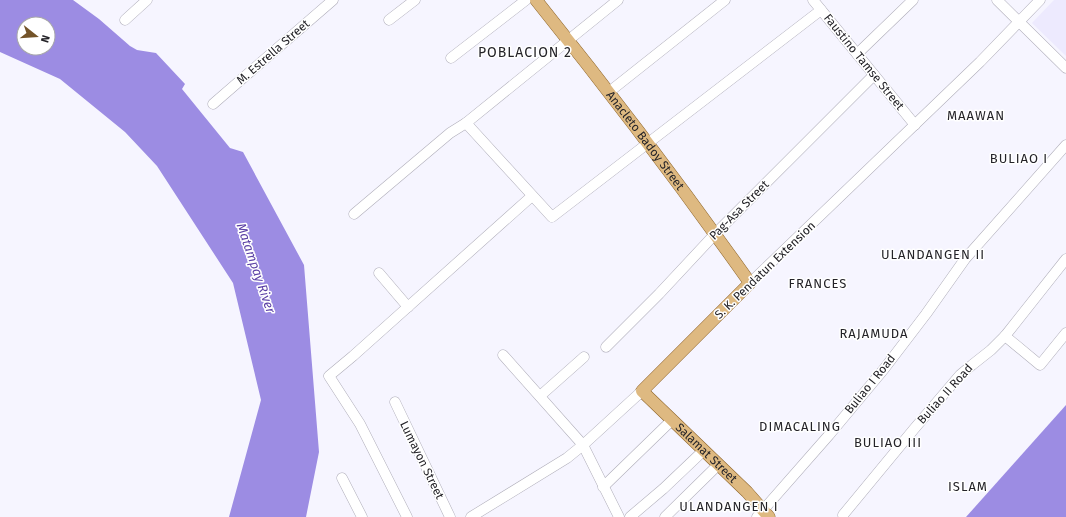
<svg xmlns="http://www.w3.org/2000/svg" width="1066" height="517" viewBox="0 0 1066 517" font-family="'Fira Sans',sans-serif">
  <rect width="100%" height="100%" fill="#f6f5ff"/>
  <path fill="#edeafe" d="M1054,0H1066V56L1032,23Z"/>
  <g fill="#9c8ce3" fill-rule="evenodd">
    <path d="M0,0H73L99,19L130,46L137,50L156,53L185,84L182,89L230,148L243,152L304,265L319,452L306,517H229L261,400L233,283L157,166L125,132L60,79L0,52ZM24,24H48V48H24Z"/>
    <path d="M1066,405V517H966Z"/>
  </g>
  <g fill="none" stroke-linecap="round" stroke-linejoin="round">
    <g stroke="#afadb9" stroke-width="11">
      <g id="minor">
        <path d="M813,0L915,125"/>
        <path d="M997,0L1066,68"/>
        <path d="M125,20L147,0"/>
        <path d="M389,20L415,0"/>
        <path d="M857,54L913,0"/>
        <path d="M451,58L526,0"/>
        <path d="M609,92L725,0"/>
        <path d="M213,104L333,0"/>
        <path d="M466,123L552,217L821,10"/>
        <path d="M354,214L450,133L466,123L618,0"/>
        <path d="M379,273L408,307"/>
        <path d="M750,283L980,62L1040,0"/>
        <path d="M1005,336L1040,365L1066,333"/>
        <path d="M606,347L659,294L715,234L874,75"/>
        <path d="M503,355L583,445L619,517"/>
        <path d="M540,396L584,357"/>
        <path d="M395,402L450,517"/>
        <path d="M342,478L362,517"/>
        <path d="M603,487L672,420"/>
        <path d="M843,515L914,429L960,375L972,365L991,350L1005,336L1066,259"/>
        <path d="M407,517L360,424L329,376L353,356L532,196"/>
        <path d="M471,517L567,458L583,445L642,391"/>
        <path d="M630,517L663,489L703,451"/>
        <path d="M665,517L718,465"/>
        <path d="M757,517L829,435L884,369L926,314L965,259L1066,145"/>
      </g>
    </g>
    <g stroke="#8f662b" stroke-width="13">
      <g id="major">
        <path id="s1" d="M536,0C610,92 682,187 750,283L642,391L747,492L769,517"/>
      </g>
    </g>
    <use href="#minor" stroke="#fff" stroke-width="10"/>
    <use href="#major" stroke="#deb981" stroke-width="12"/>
  </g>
  <g text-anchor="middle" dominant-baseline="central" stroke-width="3" stroke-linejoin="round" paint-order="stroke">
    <g font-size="12" fill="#242328" stroke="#fff">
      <text transform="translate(273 52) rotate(-41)">M. Estrella Street</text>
      <text transform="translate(864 62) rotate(51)">Faustino Tamse Street</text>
      <text stroke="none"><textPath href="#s1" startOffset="178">Anacleto Badoy Street</textPath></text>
      <text transform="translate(739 210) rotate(-45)">Pag-Asa Street</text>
      <text transform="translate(765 270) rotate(-44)">S. K. Pendatun Extension</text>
      <text transform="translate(870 384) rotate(-51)">Buliao I Road</text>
      <text transform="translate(945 394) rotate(-48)">Buliao II Road</text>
      <text stroke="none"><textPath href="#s1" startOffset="597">Salamat Street</textPath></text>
      <text transform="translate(422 460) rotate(64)">Lumayon Street</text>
    </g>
    <g font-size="13" letter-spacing="1" fill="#242328" stroke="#fff">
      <text x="976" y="115">MAAWAN</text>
      <text x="1019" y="158">BULIAO I</text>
      <text x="933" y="254">ULANDANGEN II</text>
      <text x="818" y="283">FRANCES</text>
      <text x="874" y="333">RAJAMUDA</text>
      <text x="800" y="426">DIMACALING</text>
      <text x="888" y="442">BULIAO III</text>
      <text x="968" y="486">ISLAM</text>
      <text x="729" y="506">ULANDANGEN I</text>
    </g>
    <g font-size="13" font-style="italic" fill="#5b40a5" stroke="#fff">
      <text transform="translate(256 268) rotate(71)">Matampay River</text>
    </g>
    <g font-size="14" letter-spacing="1" fill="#242328" stroke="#fff">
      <text x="525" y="52">POBLACION 2</text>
    </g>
  </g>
  <g transform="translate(36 36) rotate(107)"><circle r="19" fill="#ffffff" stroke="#a7a7a9"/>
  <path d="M0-3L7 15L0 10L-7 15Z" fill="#735329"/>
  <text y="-6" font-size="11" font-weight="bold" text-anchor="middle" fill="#242328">N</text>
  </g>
</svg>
